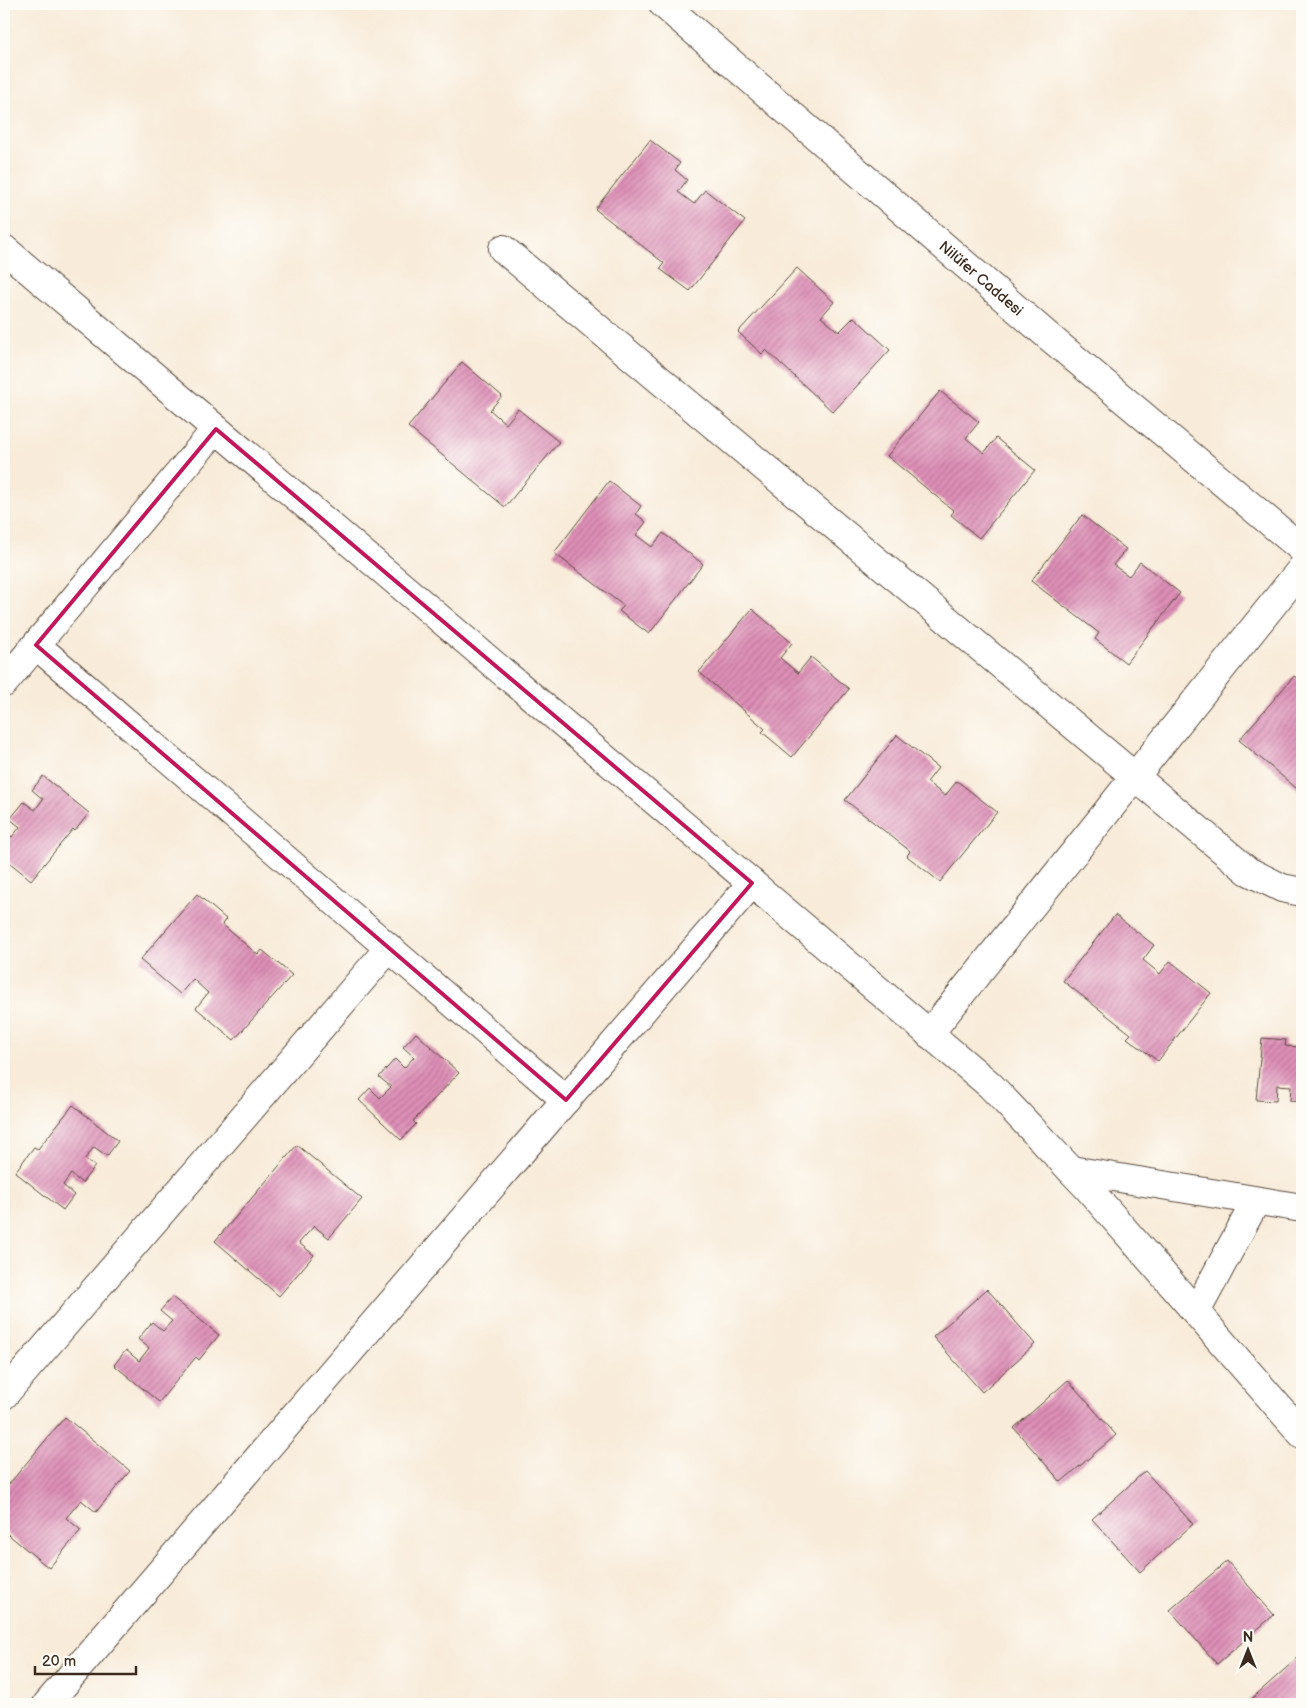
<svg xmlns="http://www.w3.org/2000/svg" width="1306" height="1708" viewBox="0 0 1306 1708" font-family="'Balsamiq Sans',sans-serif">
  <defs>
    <pattern id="building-hatch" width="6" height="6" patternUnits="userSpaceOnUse" patternTransform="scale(1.25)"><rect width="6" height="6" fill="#de8fb7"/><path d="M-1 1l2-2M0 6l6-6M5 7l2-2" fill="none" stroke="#b57594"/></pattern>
  </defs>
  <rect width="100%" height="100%" fill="#fdfcf7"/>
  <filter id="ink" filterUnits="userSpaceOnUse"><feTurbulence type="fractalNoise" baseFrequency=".02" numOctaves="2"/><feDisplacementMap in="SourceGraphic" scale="10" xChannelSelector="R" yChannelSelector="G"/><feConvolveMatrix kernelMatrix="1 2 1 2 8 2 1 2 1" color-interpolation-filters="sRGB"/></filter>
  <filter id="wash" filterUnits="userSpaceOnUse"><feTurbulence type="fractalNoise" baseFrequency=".0096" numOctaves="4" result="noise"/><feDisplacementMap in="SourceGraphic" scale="20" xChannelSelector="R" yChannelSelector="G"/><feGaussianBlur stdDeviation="1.12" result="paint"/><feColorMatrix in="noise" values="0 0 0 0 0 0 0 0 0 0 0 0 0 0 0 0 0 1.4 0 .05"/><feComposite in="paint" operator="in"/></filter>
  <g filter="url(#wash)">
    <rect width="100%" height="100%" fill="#f8ebd9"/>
    <g id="blocks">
      <g fill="url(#building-hatch)">
        <path d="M650,140L680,163L675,170L687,180L678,192L694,204L705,190L745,221L690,291L660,269L664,263L595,209Z"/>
        <path d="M797,268L834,302L821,317L839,332L854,317L890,350L833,412L766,350L762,354L738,332Z"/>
        <path d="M462,362L502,396L490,410L506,424L518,409L559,442L505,507L408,427Z"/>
        <path d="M940,391L979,422L966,438L984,453L996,438L1035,470L979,538L951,515L954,511L887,456Z"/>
        <path d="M609,481L641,506L636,514L646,522L636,535L652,547L663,533L703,564L649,634L619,611L624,606L554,553Z"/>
        <path d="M1082,515L1126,549L1113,565L1129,576L1140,562L1180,593L1126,663L1095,639L1099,633L1031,581Z"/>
        <path d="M752,609L792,643L780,658L798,673L811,657L849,689L792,757L762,732L765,729L699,672Z"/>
        <path d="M1294,676L1302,682V793L1239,740Z"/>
        <path d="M897,735L938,768L927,782L945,796L957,781L997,812L940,882L907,856L910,851L845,800Z"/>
        <path d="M43,776L89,813L75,831L73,829L31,880L4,858V830L12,837L20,827L10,819L24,802L35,810L43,799L32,790Z"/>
        <path d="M197,894L226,919L222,924L258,955L262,950L292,975L234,1040L196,1008L208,993L193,979L180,994L140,960Z"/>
        <path d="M1115,915L1154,945L1143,960L1160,974L1170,961L1211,993L1158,1061L1127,1038L1131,1034L1063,981Z"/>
        <path d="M416,1033L459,1073L413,1121L416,1124L401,1140L359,1100L370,1088L380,1098L391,1087L379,1077L395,1059L404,1068L414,1057L403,1047Z"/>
        <path d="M1262,1038L1286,1040L1285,1046L1302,1047V1102L1290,1101L1291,1086L1277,1085L1276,1101L1256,1100Z"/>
        <path d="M73,1105L118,1141L107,1156L94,1147L85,1159L95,1166L82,1183L71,1174L63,1185L74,1195L63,1210L15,1172L34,1147L38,1149Z"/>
        <path d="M297,1145L362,1199L329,1238L314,1226L299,1243L314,1255L279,1296L215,1241Z"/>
        <path d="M987,1289L1035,1344L982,1392L933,1337Z"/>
        <path d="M172,1297L219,1335L199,1360L196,1357L159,1402L114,1365L126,1350L139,1361L149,1348L138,1339L152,1322L163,1331L172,1321L160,1311Z"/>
        <path d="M1068,1380L1116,1435L1061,1482L1014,1428Z"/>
        <path d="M65,1417L130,1471L96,1512L81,1500L66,1518L81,1530L49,1568L4,1531V1484L6,1481L9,1484Z"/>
        <path d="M1145,1471L1193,1524L1140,1572L1092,1519Z"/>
        <path d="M1227,1561L1274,1615L1217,1664L1170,1610Z"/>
        <path d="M1302,1654V1704H1253L1249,1701Z"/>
      </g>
    </g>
  </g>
  <g filter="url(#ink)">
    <use href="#blocks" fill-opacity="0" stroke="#57473a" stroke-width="1"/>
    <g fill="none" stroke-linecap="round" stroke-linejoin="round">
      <g stroke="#57473a" stroke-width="30">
        <g id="minor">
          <path id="s1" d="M663,4L1048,336L1302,549"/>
          <path d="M4,249L990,1085L1087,1187L1302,1434"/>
          <path d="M503,249L1248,871L1282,888L1302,892"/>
          <path d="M36,645L566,1100"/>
          <path d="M4,683L216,429"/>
          <path d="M929,1034L1302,568"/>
          <path d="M1071,1170L1302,1208"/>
          <path d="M1196,1312L1256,1201"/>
          <path d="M4,1395L389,948"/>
          <path d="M47,1704L752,883"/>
        </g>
      </g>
      <use href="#minor" stroke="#fff" stroke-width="28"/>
    </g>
  </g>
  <path fill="none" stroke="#c2185b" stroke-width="4" stroke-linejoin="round" d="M216,429L752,883L566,1100L36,645Z"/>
  <g text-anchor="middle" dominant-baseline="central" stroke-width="4" stroke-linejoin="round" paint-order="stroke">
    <g font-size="15" fill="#3b2a1e" stroke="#fdfcf7">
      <text stroke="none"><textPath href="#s1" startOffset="420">Nilüfer Caddesi</textPath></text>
    </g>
  </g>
  <rect width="1306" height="1708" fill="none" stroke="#fdfcf7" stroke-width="20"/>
  <g transform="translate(1248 1650)" stroke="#fdfcf7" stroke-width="4" paint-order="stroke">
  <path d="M0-4L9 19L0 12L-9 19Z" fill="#3b2a1e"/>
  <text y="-8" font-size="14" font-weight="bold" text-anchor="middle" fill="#3b2a1e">N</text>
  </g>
  <path d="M35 1666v8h101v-8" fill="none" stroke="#3b2a1e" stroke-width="2.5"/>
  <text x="42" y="1666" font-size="15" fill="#3b2a1e" stroke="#fdfcf7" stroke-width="4" paint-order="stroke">20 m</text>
</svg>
